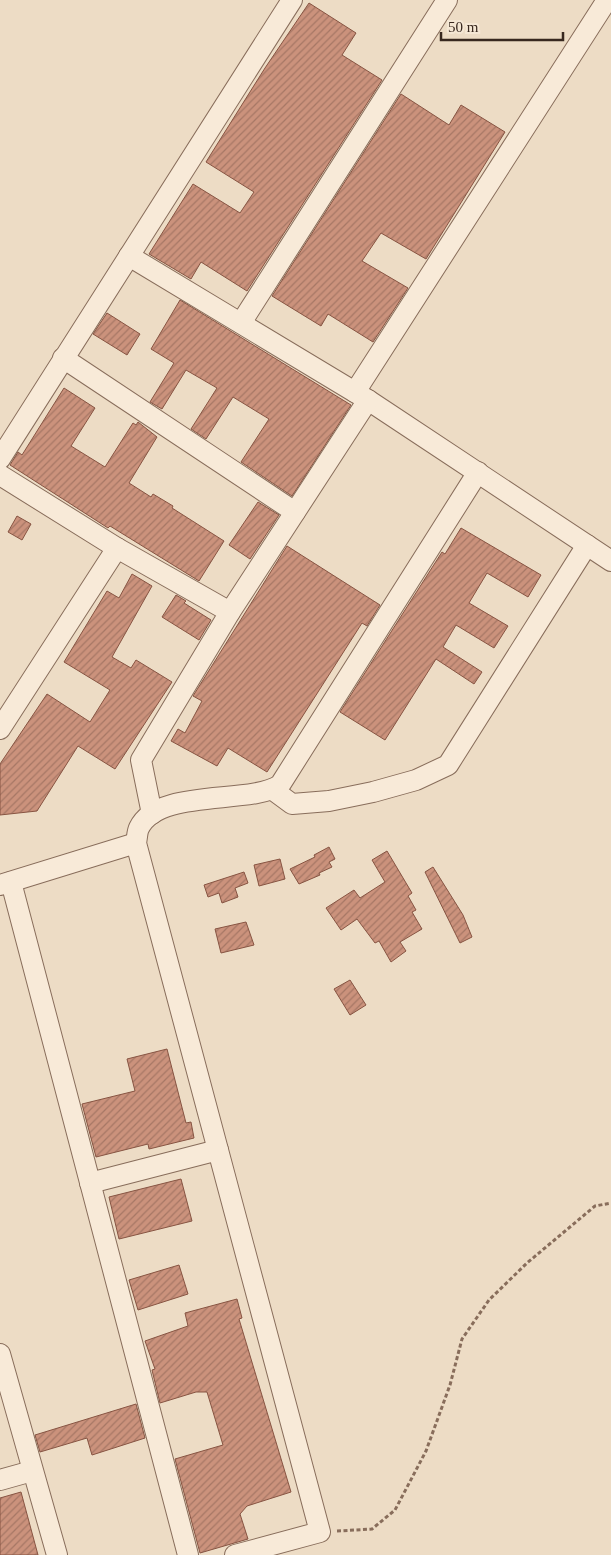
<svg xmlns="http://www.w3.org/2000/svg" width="611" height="1555" viewBox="0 0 611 1555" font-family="Georgia,serif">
  <defs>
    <pattern id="building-hatch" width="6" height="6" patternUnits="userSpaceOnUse" patternTransform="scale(1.25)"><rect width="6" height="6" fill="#cb927c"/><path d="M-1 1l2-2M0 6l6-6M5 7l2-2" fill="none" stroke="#a67765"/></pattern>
  </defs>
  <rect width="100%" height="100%" fill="#eddcc5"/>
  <g fill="url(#building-hatch)" stroke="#875442">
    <path d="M309,3L356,33L342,55L382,80L247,291L201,262L191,279L149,254L193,184L240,213L254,192L206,162L265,68Z"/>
    <path d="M401,94L449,125L461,105L505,132L426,259L381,233L362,261L408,288L373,342L328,314L321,326L272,296Z"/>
    <path d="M180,300L351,405L292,496L241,462L269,419L233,397L206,439L191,429L217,388L186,370L162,409L150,402L174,363L151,349Z"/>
    <path d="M107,313L140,334L127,355L93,334Z"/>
    <path d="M64,388L95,408L71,446L105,467L133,423L136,425L138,422L157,437L129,483L151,497L153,494L173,506L172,508L224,541L199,581L110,526L108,528L10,465L18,452L22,455Z"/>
    <path d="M258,502L279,515L250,559L229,545Z"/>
    <path d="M17,516L31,524L22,540L8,532Z"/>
    <path d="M461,528L541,575L528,597L487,573L469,603L508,626L494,648L456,625L443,647L482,672L474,684L436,659L385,740L340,712L442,552L445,554Z"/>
    <path d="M287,546L380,605L367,626L362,623L267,772L228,748L217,766L171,741L178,729L185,733L202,701L193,696Z"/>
    <path d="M132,574L152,586L112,657L131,668L136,660L172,682L115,769L78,746L37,811L0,815V764L47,694L90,722L110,690L64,662L107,591L119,598Z"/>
    <path d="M176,595L186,601L184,603L211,620L199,640L162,617Z"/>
    <path d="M329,847L335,859L329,862L332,867L319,873L320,875L299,884L290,869L315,857L314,855Z"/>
    <path d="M387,851L412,893L408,896L416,910L412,912L422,929L400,942L406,951L391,962L379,941L375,943L357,919L341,930L326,908L354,890L360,898L385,882L372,860Z"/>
    <path d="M280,859L285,879L259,886L254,865Z"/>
    <path d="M433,867L463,915L472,937L460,943L425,872Z"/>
    <path d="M244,872L248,883L235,888L238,897L222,903L219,893L208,897L204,885Z"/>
    <path d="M246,922L254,945L221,953L215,929Z"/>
    <path d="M350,980L366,1005L350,1015L334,989Z"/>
    <path d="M167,1049L186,1123L191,1122L194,1138L149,1149L148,1144L96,1157L82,1104L135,1091L127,1059Z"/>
    <path d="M181,1179L192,1221L119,1239L109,1197Z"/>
    <path d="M179,1265L188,1294L138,1310L129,1280Z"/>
    <path d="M237,1299L242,1318L239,1319L291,1492L247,1506L240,1514L248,1539L200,1553L175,1459L223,1445L207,1392H196L160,1403L152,1370L155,1369L145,1341L188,1326L185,1313Z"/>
    <path d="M136,1404L145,1438L92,1455L87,1438L40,1452L35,1435Z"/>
    <path d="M21,1492L38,1555H0V1498Z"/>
  </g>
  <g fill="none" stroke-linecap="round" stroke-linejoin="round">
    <g stroke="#886d5b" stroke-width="22">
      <g id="minor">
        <path d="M129,256L368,400L611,561"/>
        <path d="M241,323L447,0"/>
        <path d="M63,358L295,512"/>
        <path d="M355,392L607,0"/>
        <path d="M0,459L292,0"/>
        <path d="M0,475L117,548L230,612"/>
        <path d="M0,729L117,548"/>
        <path d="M273,790L292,804L329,801L373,792L416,780L448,765L587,545"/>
        <path d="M152,814L141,760L230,612L368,400"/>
        <path d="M11,882L188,1555"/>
        <path d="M0,885L136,843"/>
        <path d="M90,1183L218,1150"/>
        <path d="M0,1354L57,1555"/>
        <path d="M0,1480L32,1471"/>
        <path d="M235,1555L320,1532L136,843C137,839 137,832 139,828C158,788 249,805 280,785L478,472"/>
      </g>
    </g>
    <path stroke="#886d5b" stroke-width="3" stroke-dasharray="4 2.5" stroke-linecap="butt" d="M337,1531L372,1529L395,1510L426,1451L450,1385L462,1339L489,1300L527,1263L595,1206L611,1203"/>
    <use href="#minor" stroke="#f8ead8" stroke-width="20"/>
  </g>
  <path d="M441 32v8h122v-8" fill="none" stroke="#38281f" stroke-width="2.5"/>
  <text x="448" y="32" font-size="15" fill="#38281f" stroke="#f5e7d4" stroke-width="4" paint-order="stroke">50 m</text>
</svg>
